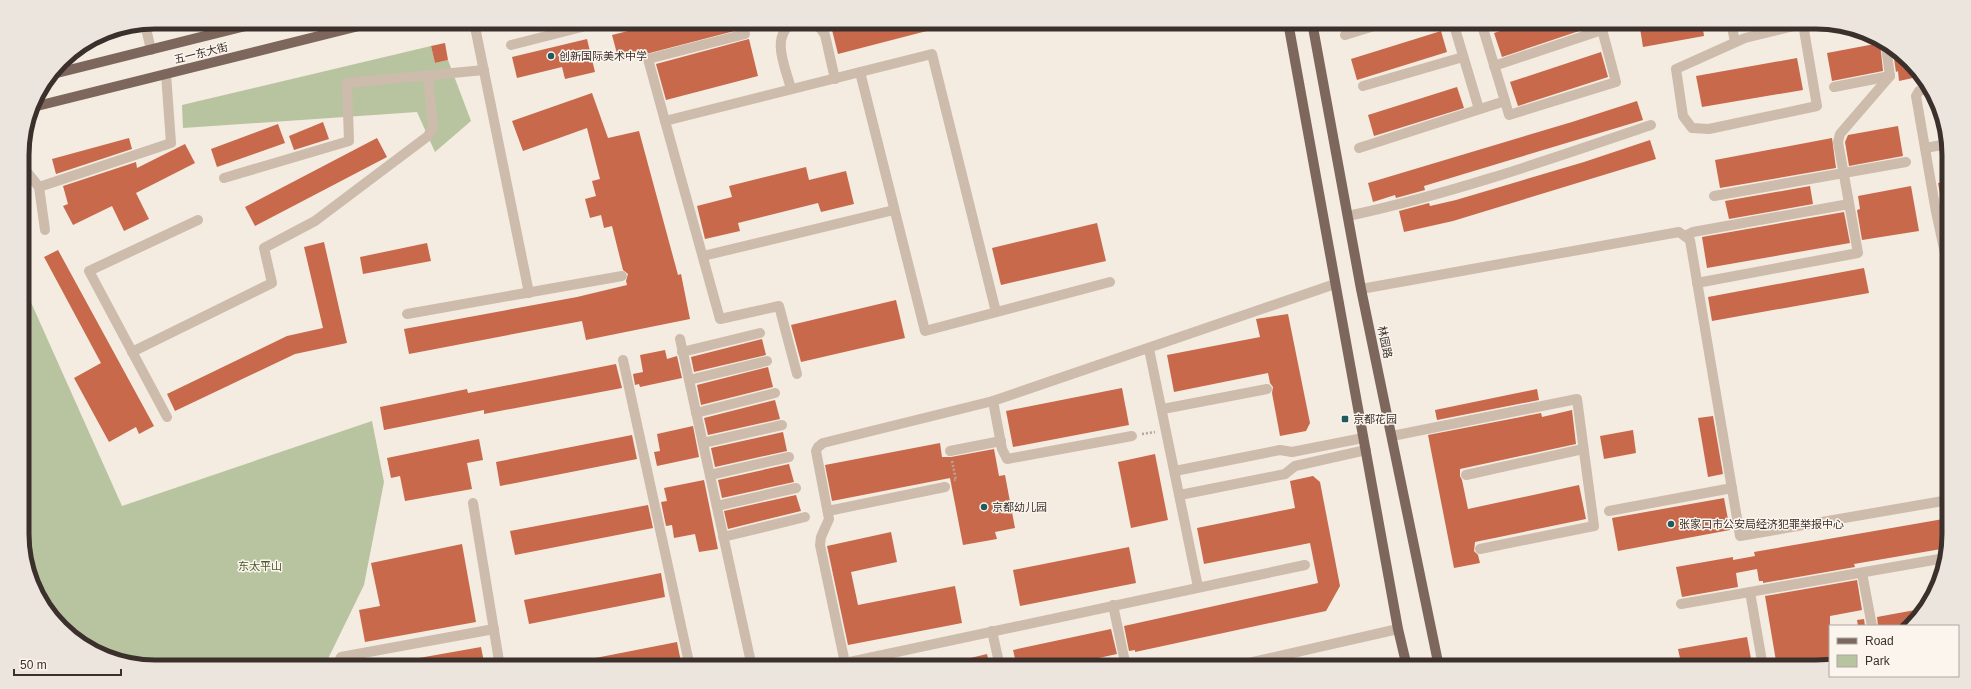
<svg xmlns="http://www.w3.org/2000/svg" width="1971" height="689" viewBox="0 0 1971 689" font-family="Arial,'Noto Sans SC',sans-serif">
  <rect width="100%" height="100%" fill="#f4ebe1"/>
  <g fill="#b8c4a0">
    <path d="M431,46L435,63L448,60L471,121L435,152L417,112L183,128L182,105Z"/>
    <path d="M23,289H25L122,506L372,421L384,482L364,585L324,667H155L113,660L55,621L25,560Z"/>
  </g>
  <g fill="#c8694b">
    <path d="M664,22H744L746,28L619,61L612,35Z"/>
    <path d="M830,22H946V26L838,54Z"/>
    <path d="M1527,22H1594V26L1502,57L1494,33Z"/>
    <path d="M1639,22H1702L1704,36L1643,47Z"/>
    <path d="M1441,31L1447,52L1357,80L1351,59Z"/>
    <path d="M587,39L595,72L565,79L562,67L517,78L512,57Z"/>
    <path d="M749,39L758,76L666,100L656,64Z"/>
    <path d="M445,43L448,60L435,63L431,46Z"/>
    <path d="M1880,43L1883,71L1832,81L1827,53Z"/>
    <path d="M1601,52L1608,77L1518,106L1510,82Z"/>
    <path d="M1893,52L1916,68L1922,76L1899,81L1898,71L1896,72Z"/>
    <path d="M1797,58L1803,90L1702,107L1696,76Z"/>
    <path d="M1457,87L1464,108L1374,136L1368,115Z"/>
    <path d="M592,93L608,138L639,131L678,275L681,274L690,319L586,340L582,321L409,354L404,329L577,297L627,285L626,281L628,274L623,270L612,226L604,228L601,215L590,218L585,199L596,196L592,181L600,179L587,128L523,151L512,121Z"/>
    <path d="M1637,101L1643,120L1424,186L1425,190L1396,198L1395,195L1373,202L1368,183L1572,122Z"/>
    <path d="M323,122L329,139L294,150L289,136Z"/>
    <path d="M278,124L285,143L217,167L211,149Z"/>
    <path d="M1898,126L1903,156L1849,166L1845,142L1848,135Z"/>
    <path d="M129,138L132,149L56,174L52,159Z"/>
    <path d="M377,138L387,157L255,226L245,207Z"/>
    <path d="M1832,138L1836,168L1720,188L1715,160Z"/>
    <path d="M1650,140L1656,159L1453,221L1404,232L1399,211L1429,203L1430,206L1456,200L1584,162Z"/>
    <path d="M185,144L195,163L136,193L149,219L124,231L112,206L73,225L63,206L68,204L63,186L136,162L137,168Z"/>
    <path d="M806,167L809,180L846,171L854,204L821,212L818,203L738,223L740,231L705,239L697,206L732,197L729,186Z"/>
    <path d="M1948,182V221H1945L1938,183Z"/>
    <path d="M1810,186L1813,204L1729,219L1725,201Z"/>
    <path d="M1911,186L1919,231L1862,240L1857,210L1860,209L1858,196Z"/>
    <path d="M1844,212L1850,243L1707,268L1702,237Z"/>
    <path d="M1097,223L1106,261L1001,285L992,248Z"/>
    <path d="M324,242L347,343L295,354L175,411L167,394L287,336L323,328L304,247Z"/>
    <path d="M427,243L431,261L363,274L360,257Z"/>
    <path d="M58,250L154,426L139,434L136,427L109,442L74,378L101,363L44,257Z"/>
    <path d="M1864,268L1869,293L1712,321L1708,297Z"/>
    <path d="M896,300L905,338L801,362L791,325Z"/>
    <path d="M1288,314L1310,423L1306,431L1280,436L1272,393L1273,387L1270,383L1268,373L1174,392L1167,355L1260,337L1256,319Z"/>
    <path d="M762,339L766,355L694,372L691,357Z"/>
    <path d="M665,350L667,359L677,356L682,378L640,387L639,384L635,385L633,374L643,372L640,355Z"/>
    <path d="M616,364L622,388L484,414V410L384,430L380,407L467,389L468,393Z"/>
    <path d="M768,367L773,387L701,405L697,385Z"/>
    <path d="M1122,388L1129,425L1013,447L1006,411Z"/>
    <path d="M1537,389L1539,400L1437,420L1435,410Z"/>
    <path d="M775,400L780,419L708,435L704,418Z"/>
    <path d="M1572,410L1576,444L1460,469V476L1462,480L1468,509L1579,485L1586,519L1475,542L1474,551L1478,555L1480,563L1454,568L1428,435L1541,413L1542,417Z"/>
    <path d="M1713,416L1723,474L1708,477L1698,418Z"/>
    <path d="M693,426L699,457L657,466L654,452L660,451L657,434Z"/>
    <path d="M1633,430L1636,453L1604,459L1600,436Z"/>
    <path d="M783,432L787,451L715,467L711,448Z"/>
    <path d="M632,435L637,459L500,486L496,462Z"/>
    <path d="M479,439L483,460L467,463L472,489L405,501L400,476L391,478L387,458Z"/>
    <path d="M940,443L942,457H951L994,449L999,476L1005,475L1015,528L995,532L997,539L963,545L950,478L832,501L825,465Z"/>
    <path d="M1155,454L1168,520L1131,528L1118,462Z"/>
    <path d="M789,464L794,482L722,498L718,480Z"/>
    <path d="M1313,476L1320,482L1340,586L1326,611L1135,652V650L1129,651L1124,626L1318,583L1310,543L1204,564L1197,528L1295,508L1290,481Z"/>
    <path d="M704,480L718,549L699,552L695,534L674,538L672,525L666,526L661,502L667,501L664,488Z"/>
    <path d="M796,495L801,511L728,529L724,511Z"/>
    <path d="M1724,498L1730,530L1618,551L1612,518Z"/>
    <path d="M648,505L653,528L515,555L510,531Z"/>
    <path d="M1949,518L1947,548L1854,564L1855,567L1763,583V581H1759L1757,569L1736,573L1738,587L1682,597L1676,567L1733,557V560L1755,556L1754,552Z"/>
    <path d="M891,532L897,562L851,572L858,605L955,586L962,623L848,645L827,546Z"/>
    <path d="M462,544L476,622L365,642L359,610L380,606L371,563Z"/>
    <path d="M1129,547L1136,583L1020,606L1013,570Z"/>
    <path d="M661,573L665,597L529,624L524,600Z"/>
    <path d="M1857,580L1862,610L1830,616V665L1777,667L1765,596Z"/>
    <path d="M1926,608L1910,626H1878L1877,617Z"/>
    <path d="M1864,619L1865,626H1858L1857,620Z"/>
    <path d="M1111,629L1117,654L1057,667H1017L1013,650Z"/>
    <path d="M1747,637L1752,664L1737,667H1682L1678,649Z"/>
    <path d="M677,642L682,667H580V661Z"/>
    <path d="M481,647L485,667H403L402,661Z"/>
    <path d="M987,654L990,667H954V662Z"/>
  </g>
  <g fill="none" stroke-linecap="round" stroke-linejoin="round">
    <g stroke="#b9a596" stroke-width="2.5" stroke-dasharray="2 2" stroke-linecap="butt">
      <path d="M1142,434L1155,432"/>
      <path d="M952,461L956,480H954"/>
    </g>
    <g stroke="#cdbbac" stroke-width="10">
      <path d="M474,22L529,293"/>
      <path d="M812,22L821,29L825,35L835,79"/>
      <path d="M1453,22L1479,109"/>
      <path d="M1731,22L1735,42"/>
      <path d="M145,24L151,50"/>
      <path d="M1803,24L1817,106L1709,129L1692,128L1683,116L1676,69L1745,38L1810,22"/>
      <path d="M1345,35L1387,22"/>
      <path d="M511,45L582,27"/>
      <path d="M1494,66L1602,30"/>
      <path d="M860,72L925,331L1110,282"/>
      <path d="M1363,86L1463,57"/>
      <path d="M1834,87L1890,76"/>
      <path d="M1929,88L1919,91L1916,96L1936,212L1948,267"/>
      <path d="M791,89C786,68 769,36 794,22"/>
      <path d="M1505,101L1509,115L1616,82L1600,22"/>
      <path d="M665,121L648,59L745,34"/>
      <path d="M1359,148L1505,101L1481,22"/>
      <path d="M1925,148L1948,144"/>
      <path d="M22,166L39,187L45,230"/>
      <path d="M224,178L349,141L347,83L484,70"/>
      <path d="M39,187L171,143L166,74"/>
      <path d="M1714,196L1906,162"/>
      <path d="M1348,216C1451,194 1551,159 1651,125"/>
      <path d="M1685,236L1693,232L1849,204"/>
      <path d="M703,256L894,210"/>
      <path d="M1697,283L1858,253L1838,142L1840,134L1890,76L1886,47"/>
      <path d="M1361,289L1679,232L1690,240L1740,536L1949,500"/>
      <path d="M407,314L622,276"/>
      <path d="M680,339L752,667"/>
      <path d="M1149,349L1198,587"/>
      <path d="M132,352L272,283L264,248L315,221L428,136L433,127L428,75"/>
      <path d="M682,352L760,333"/>
      <path d="M623,360L690,667"/>
      <path d="M797,374L779,306L720,319L665,121L932,54L996,312"/>
      <path d="M689,380L767,361"/>
      <path d="M993,401L1002,449L1007,459L1132,436"/>
      <path d="M1163,409L1267,389"/>
      <path d="M696,413L775,393"/>
      <path d="M167,417L89,271L198,220"/>
      <path d="M1392,436L1577,399L1594,526L1480,549"/>
      <path d="M703,443L782,425"/>
      <path d="M950,451L1001,441"/>
      <path d="M1175,471L1280,450L1292,452L1363,438"/>
      <path d="M710,475L789,457"/>
      <path d="M1466,475L1583,449"/>
      <path d="M1180,495L1285,474L1295,466L1366,450"/>
      <path d="M473,503L500,667"/>
      <path d="M717,506L796,488"/>
      <path d="M828,511L945,487"/>
      <path d="M1609,511L1732,488"/>
      <path d="M723,537L805,517"/>
      <path d="M1305,565L845,663L820,545L821,537L829,519L816,451L818,447L823,443L993,401L1335,284"/>
      <path d="M1862,573L1872,626"/>
      <path d="M1750,592L1763,667"/>
      <path d="M1681,604L1945,558"/>
      <path d="M1113,605L1126,667"/>
      <path d="M992,631L1000,667"/>
      <path d="M336,667L341,657L494,629"/>
      <path d="M1231,667L1398,629"/>
    </g>
    <g stroke="#7d675c" stroke-width="10">
      <path d="M1288,22L1398,629L1407,667"/>
      <path d="M1312,22L1361,289L1439,667"/>
      <path d="M53,74L261,22"/>
      <path d="M33,107L375,22"/>
    </g>
  </g>
  <g fill="#1f5a5e" stroke="#fbf5ee" stroke-width="1.5">
    <circle cx="551" cy="56" r="4"/>
    <rect x="1341" y="415" width="8" height="8" rx="2"/>
    <circle cx="984" cy="507" r="4"/>
    <circle cx="1671" cy="524" r="4"/>
  </g>
  <g text-anchor="middle" dominant-baseline="central" stroke-width="3" stroke-linejoin="round" paint-order="stroke">
    <g font-size="11" fill="#3b302b" stroke="#fbf5ee">
      <text transform="translate(201 53) rotate(-14)">五一东大街</text>
      <text transform="translate(1385 342) rotate(78)">林园路</text>
    </g>
    <g font-size="11" fill="#3b302b" stroke="#fbf5ee" text-anchor="start">
      <text x="559" y="56">创新国际美术中学</text>
      <text x="1353" y="419">京都花园</text>
      <text x="992" y="507">京都幼儿园</text>
      <text x="1679" y="524">张家口市公安局经济犯罪举报中心</text>
    </g>
    <g font-size="11" fill="#4a5a2e" stroke="#fbf5ee">
      <text x="260" y="566">东太平山</text>
    </g>
  </g>
  <path d="M0 0H1971V689H0ZM155 29H1816A126 126 0 0 1 1942 155V534A126 126 0 0 1 1816 660H155A126 126 0 0 1 29 534V155A126 126 0 0 1 155 29Z" fill="#ece5de" fill-rule="evenodd"/>
  <path fill="none" stroke="#3b302b" stroke-width="5" d="M155 29H1816A126 126 0 0 1 1942 155V534A126 126 0 0 1 1816 660H155A126 126 0 0 1 29 534V155A126 126 0 0 1 155 29Z"/>
  <rect x="1829" y="625" width="130" height="52" fill="#fbf5ee" stroke="#aea6a0"/>
  <rect x="1837" y="638" width="20" height="6" fill="#7d675c" stroke="#aea6a0"/>
  <text x="1865" y="645" font-size="12" fill="#3b302b">Road</text>
  <rect x="1837" y="655" width="20" height="12" fill="#b8c4a0" stroke="#aea6a0"/>
  <text x="1865" y="665" font-size="12" fill="#3b302b">Park</text>
  <path d="M14 669v6h107v-6" fill="none" stroke="#3b302b" stroke-width="2"/>
  <text x="20" y="669" font-size="12" fill="#3b302b" stroke="#fbf5ee" stroke-width="3" paint-order="stroke">50 m</text>
</svg>
